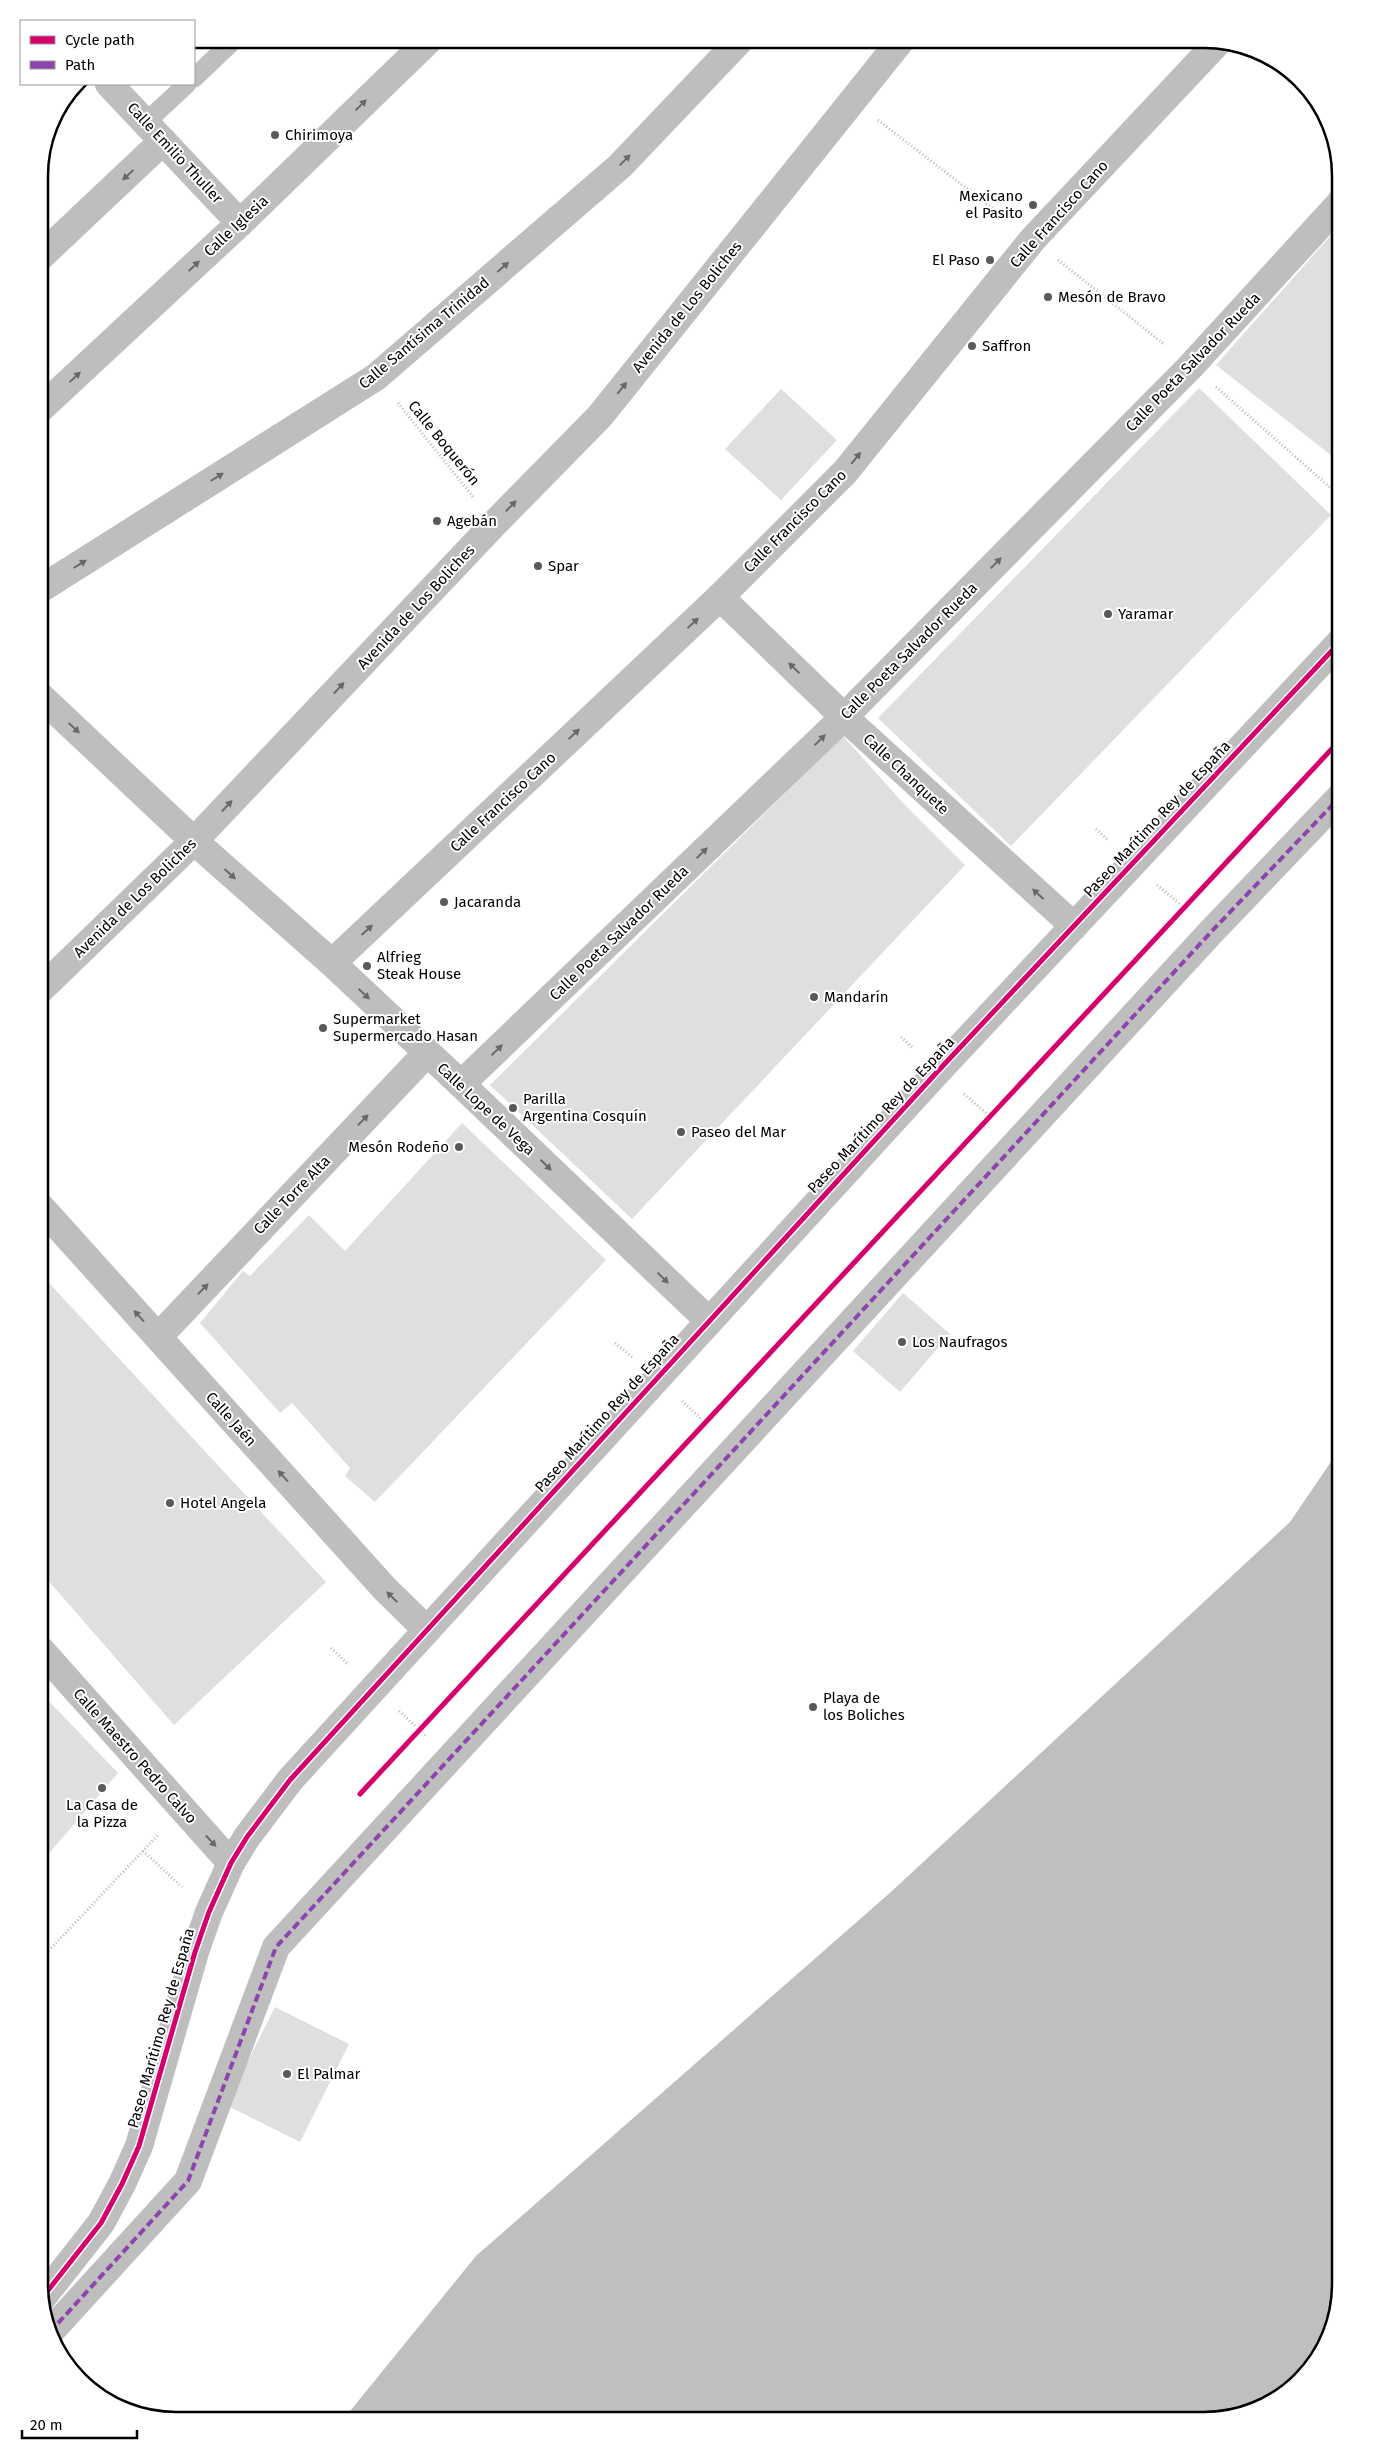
<svg xmlns="http://www.w3.org/2000/svg" width="1380" height="2460" viewBox="0 0 1380 2460" font-family="'Fira Sans',sans-serif">
  <rect width="100%" height="100%" fill="#fff"/>
  <path fill="#bfbfbf" d="M1341,1447V2284L1318,2360L1264,2407L1204,2421H342L476,2256L892,1891L1290,1522Z"/>
  <g fill="#dfdfdf">
    <path d="M1341,224V463L1216,365Z"/>
    <path d="M1199,388L1331,515L1011,846L878,718Z"/>
    <path d="M781,389L837,440L781,500L725,449Z"/>
    <path d="M843,736L905,805L965,865L632,1219L490,1085Z"/>
    <path d="M462,1123L606,1260L375,1502L345,1476L350,1468L292,1403L280,1413L200,1323L243,1271L250,1276L309,1215L345,1251Z"/>
    <path d="M39,1272L326,1582L174,1725L39,1570Z"/>
    <path d="M903,1293L950,1334L900,1392L853,1351Z"/>
    <path d="M39,1691L118,1773L39,1865Z"/>
    <path d="M275,2007L349,2044L300,2142L226,2105Z"/>
  </g>
  <g fill="none" stroke-linecap="round" stroke-linejoin="round">
    <g stroke="#b9b9b9" stroke-width="3" stroke-dasharray="1 2.5" stroke-linecap="butt">
      <path d="M878,120L1006,219"/>
      <path d="M1058,260L1165,345"/>
      <path d="M1216,387L1341,497"/>
      <path d="M398,403L474,498"/>
      <path d="M1096,829L1108,840"/>
      <path d="M1157,885L1187,910"/>
      <path d="M901,1037L913,1048"/>
      <path d="M964,1094L993,1119"/>
      <path d="M615,1343L632,1357"/>
      <path d="M682,1401L710,1427"/>
      <path d="M331,1648L349,1665"/>
      <path d="M399,1711L426,1736"/>
      <path d="M143,1851L182,1887"/>
      <path d="M39,1961L159,1834"/>
    </g>
    <g stroke="#bebebe" stroke-width="19">
      <path d="M194,78L235,39"/>
      <path d="M146,122L187,84"/>
    </g>
    <path stroke="#bebebe" stroke-width="28" d="M50,2332L188,2181L276,1947L1211,932L1341,796"/>
    <g stroke="#bebebe" stroke-width="28">
      <path d="M109,84L240,223"/>
      <path d="M39,258L163,141"/>
      <path d="M39,410L240,223L430,39"/>
      <path d="M39,590L376,377L620,166L741,39"/>
      <path d="M720,597L844,717L1074,926"/>
      <path d="M39,695L194,841L332,963L461,1084L708,1320"/>
      <path d="M332,963L720,597L845,472L1033,239L1219,41"/>
      <path d="M39,991L194,841L494,524L600,416L902,39"/>
      <path d="M461,1084L844,717L1191,366L1341,202"/>
      <path d="M39,1205L385,1589L427,1630"/>
      <path d="M158,1337L427,1053"/>
      <path d="M39,1648L231,1863"/>
      <path d="M42,2298L101,2223L122,2184L139,2146L195,1952L209,1912L231,1863L247,1837L290,1780L938,1071L1341,641"/>
    </g>
    <path stroke="#8e44ad" stroke-width="4" stroke-dasharray="8 4" stroke-linecap="butt" d="M50,2332L188,2181L276,1947L1211,932L1341,796"/>
    <g stroke="#fff" stroke-width="8">
      <g id="cycleway">
        <path d="M360,1794L1341,739"/>
        <path d="M42,2298L101,2223L122,2184L139,2146L195,1952L209,1912L231,1863L247,1837L290,1780L938,1071L1341,641"/>
      </g>
    </g>
    <use href="#cycleway" stroke="#d6006c" stroke-width="5"/>
  </g>
  <defs><path id="oneway-solid" d="M-6-.8H1V-3.2L6.5 0L1 3.2V.8H-6Z" transform="scale(1.25)"/></defs>
  <g fill="#686868">
    <use href="#oneway-solid" transform="translate(361 105) rotate(-44)"/>
    <use href="#oneway-solid" transform="translate(625 160) rotate(-46)"/>
    <use href="#oneway-solid" transform="translate(128 175) rotate(137)"/>
    <use href="#oneway-solid" transform="translate(194 266) rotate(-43)"/>
    <use href="#oneway-solid" transform="translate(503 267) rotate(-41)"/>
    <use href="#oneway-solid" transform="translate(75 377) rotate(-43)"/>
    <use href="#oneway-solid" transform="translate(622 388) rotate(-51)"/>
    <use href="#oneway-solid" transform="translate(856 458) rotate(-51)"/>
    <use href="#oneway-solid" transform="translate(217 477) rotate(-32)"/>
    <use href="#oneway-solid" transform="translate(511 506) rotate(-46)"/>
    <use href="#oneway-solid" transform="translate(996 563) rotate(-45)"/>
    <use href="#oneway-solid" transform="translate(80 564) rotate(-32)"/>
    <use href="#oneway-solid" transform="translate(693 623) rotate(-43)"/>
    <use href="#oneway-solid" transform="translate(794 668) rotate(-136)"/>
    <use href="#oneway-solid" transform="translate(339 688) rotate(-47)"/>
    <use href="#oneway-solid" transform="translate(74 728) rotate(43)"/>
    <use href="#oneway-solid" transform="translate(574 734) rotate(-43)"/>
    <use href="#oneway-solid" transform="translate(820 740) rotate(-44)"/>
    <use href="#oneway-solid" transform="translate(227 806) rotate(-47)"/>
    <use href="#oneway-solid" transform="translate(702 853) rotate(-44)"/>
    <use href="#oneway-solid" transform="translate(230 874) rotate(42)"/>
    <use href="#oneway-solid" transform="translate(1038 894) rotate(-138)"/>
    <use href="#oneway-solid" transform="translate(367 930) rotate(-43)"/>
    <use href="#oneway-solid" transform="translate(364 994) rotate(43)"/>
    <use href="#oneway-solid" transform="translate(497 1050) rotate(-44)"/>
    <use href="#oneway-solid" transform="translate(363 1120) rotate(-46)"/>
    <use href="#oneway-solid" transform="translate(546 1165) rotate(44)"/>
    <use href="#oneway-solid" transform="translate(663 1278) rotate(44)"/>
    <use href="#oneway-solid" transform="translate(203 1289) rotate(-46)"/>
    <use href="#oneway-solid" transform="translate(139 1316) rotate(-132)"/>
    <use href="#oneway-solid" transform="translate(283 1476) rotate(-132)"/>
    <use href="#oneway-solid" transform="translate(392 1597) rotate(-136)"/>
    <use href="#oneway-solid" transform="translate(211 1841) rotate(47)"/>
  </g>
  <g fill="#595959" stroke="#fff" stroke-width="2">
    <circle cx="275" cy="135" r="5"/>
    <circle cx="1033" cy="205" r="5"/>
    <circle cx="990" cy="260" r="5"/>
    <circle cx="1048" cy="297" r="5"/>
    <circle cx="972" cy="346" r="5"/>
    <circle cx="437" cy="521" r="5"/>
    <circle cx="538" cy="566" r="5"/>
    <circle cx="1108" cy="614" r="5"/>
    <circle cx="444" cy="902" r="5"/>
    <circle cx="367" cy="966" r="5"/>
    <circle cx="814" cy="997" r="5"/>
    <circle cx="323" cy="1028" r="5"/>
    <circle cx="513" cy="1108" r="5"/>
    <circle cx="681" cy="1132" r="5"/>
    <circle cx="459" cy="1147" r="5"/>
    <circle cx="902" cy="1342" r="5"/>
    <circle cx="170" cy="1503" r="5"/>
    <circle cx="813" cy="1707" r="5"/>
    <circle cx="102" cy="1788" r="5"/>
    <circle cx="287" cy="2074" r="5"/>
  </g>
  <g text-anchor="middle" dominant-baseline="central" stroke-width="4" stroke-linejoin="round" paint-order="stroke">
    <g font-size="15" fill="#000" stroke="#fff" text-anchor="start">
      <text x="285" y="135">Chirimoya</text>
      <text x="1023" y="196" text-anchor="end">Mexicano<tspan x="1023" dy="17">el Pasito</tspan></text>
      <text x="980" y="260" text-anchor="end">El Paso</text>
      <text x="1058" y="297">Mesón de Bravo</text>
      <text x="982" y="346">Saffron</text>
      <text x="447" y="521">Agebán</text>
      <text x="548" y="566">Spar</text>
      <text x="1118" y="614">Yaramar</text>
      <text x="454" y="902">Jacaranda</text>
      <text x="377" y="957">Alfrieg<tspan x="377" dy="17">Steak House</tspan></text>
      <text x="824" y="997">Mandarín</text>
      <text x="333" y="1019">Supermarket<tspan x="333" dy="17">Supermercado Hasan</tspan></text>
      <text x="523" y="1099">Parilla<tspan x="523" dy="17">Argentina Cosquín</tspan></text>
      <text x="691" y="1132">Paseo del Mar</text>
      <text x="449" y="1147" text-anchor="end">Mesón Rodeño</text>
      <text x="912" y="1342">Los Naufragos</text>
      <text x="180" y="1503">Hotel Angela</text>
      <text x="823" y="1698">Playa de<tspan x="823" dy="17">los Boliches</tspan></text>
      <text x="102" y="1805" text-anchor="middle">La Casa de<tspan x="102" dy="17">la Pizza</tspan></text>
      <text x="297" y="2074">El Palmar</text>
    </g>
    <g font-size="15" fill="#000" stroke="#fff">
      <text transform="translate(175 153) rotate(47)">Calle Emilio Thuller</text>
      <text transform="translate(1059 214) rotate(-48)">Calle Francisco Cano</text>
      <text transform="translate(236 226) rotate(-43)">Calle Iglesia</text>
      <text transform="translate(687 307) rotate(-51)">Avenida de Los Boliches</text>
      <text transform="translate(424 333) rotate(-40)">Calle Santísima Trinidad</text>
      <text transform="translate(1193 362) rotate(-46)">Calle Poeta Salvador Rueda</text>
      <text transform="translate(444 443) rotate(51)">Calle Boquerón</text>
      <text transform="translate(795 521) rotate(-45)">Calle Francisco Cano</text>
      <text transform="translate(416 607) rotate(-47)">Avenida de Los Boliches</text>
      <text transform="translate(909 651) rotate(-45)">Calle Poeta Salvador Rueda</text>
      <text transform="translate(906 774) rotate(43)">Calle Chanquete</text>
      <text transform="translate(503 802) rotate(-43)">Calle Francisco Cano</text>
      <text transform="translate(1157 819) rotate(-47)">Paseo Marítimo Rey de España</text>
      <text transform="translate(135 898) rotate(-44)">Avenida de Los Boliches</text>
      <text transform="translate(619 933) rotate(-44)">Calle Poeta Salvador Rueda</text>
      <text transform="translate(486 1109) rotate(43)">Calle Lope de Vega</text>
      <text transform="translate(881 1115) rotate(-47)">Paseo Marítimo Rey de España</text>
      <text transform="translate(292 1195) rotate(-46)">Calle Torre Alta</text>
      <text transform="translate(607 1413) rotate(-48)">Paseo Marítimo Rey de España</text>
      <text transform="translate(231 1419) rotate(48)">Calle Jaén</text>
      <text transform="translate(135 1756) rotate(48)">Calle Maestro Pedro Calvo</text>
      <text transform="translate(161 2028) rotate(-74)">Paseo Marítimo Rey de España</text>
    </g>
  </g>
  <path d="M0 0H1380V2460H0ZM176 48H1204A128 128 0 0 1 1332 176V2284A128 128 0 0 1 1204 2412H176A128 128 0 0 1 48 2284V176A128 128 0 0 1 176 48Z" fill="#fff" fill-rule="evenodd"/>
  <path fill="none" stroke="#000" stroke-width="2.5" d="M176 48H1204A128 128 0 0 1 1332 176V2284A128 128 0 0 1 1204 2412H176A128 128 0 0 1 48 2284V176A128 128 0 0 1 176 48Z"/>
  <rect x="20" y="20" width="175" height="65" fill="#ffffff" stroke="#999999"/>
  <rect x="30" y="36" width="25" height="8" fill="#d6006c" stroke="#999999"/>
  <text x="65" y="45" font-size="15" fill="#000000">Cycle path</text>
  <rect x="30" y="61" width="25" height="8" fill="#8e44ad" stroke="#999999"/>
  <text x="65" y="70" font-size="15" fill="#000000">Path</text>
  <path d="M22 2430v8h115v-8" fill="none" stroke="#000000" stroke-width="2.5"/>
  <text x="30" y="2430" font-size="15" fill="#000000" stroke="#ffffff" stroke-width="4" paint-order="stroke">20 m</text>
</svg>
